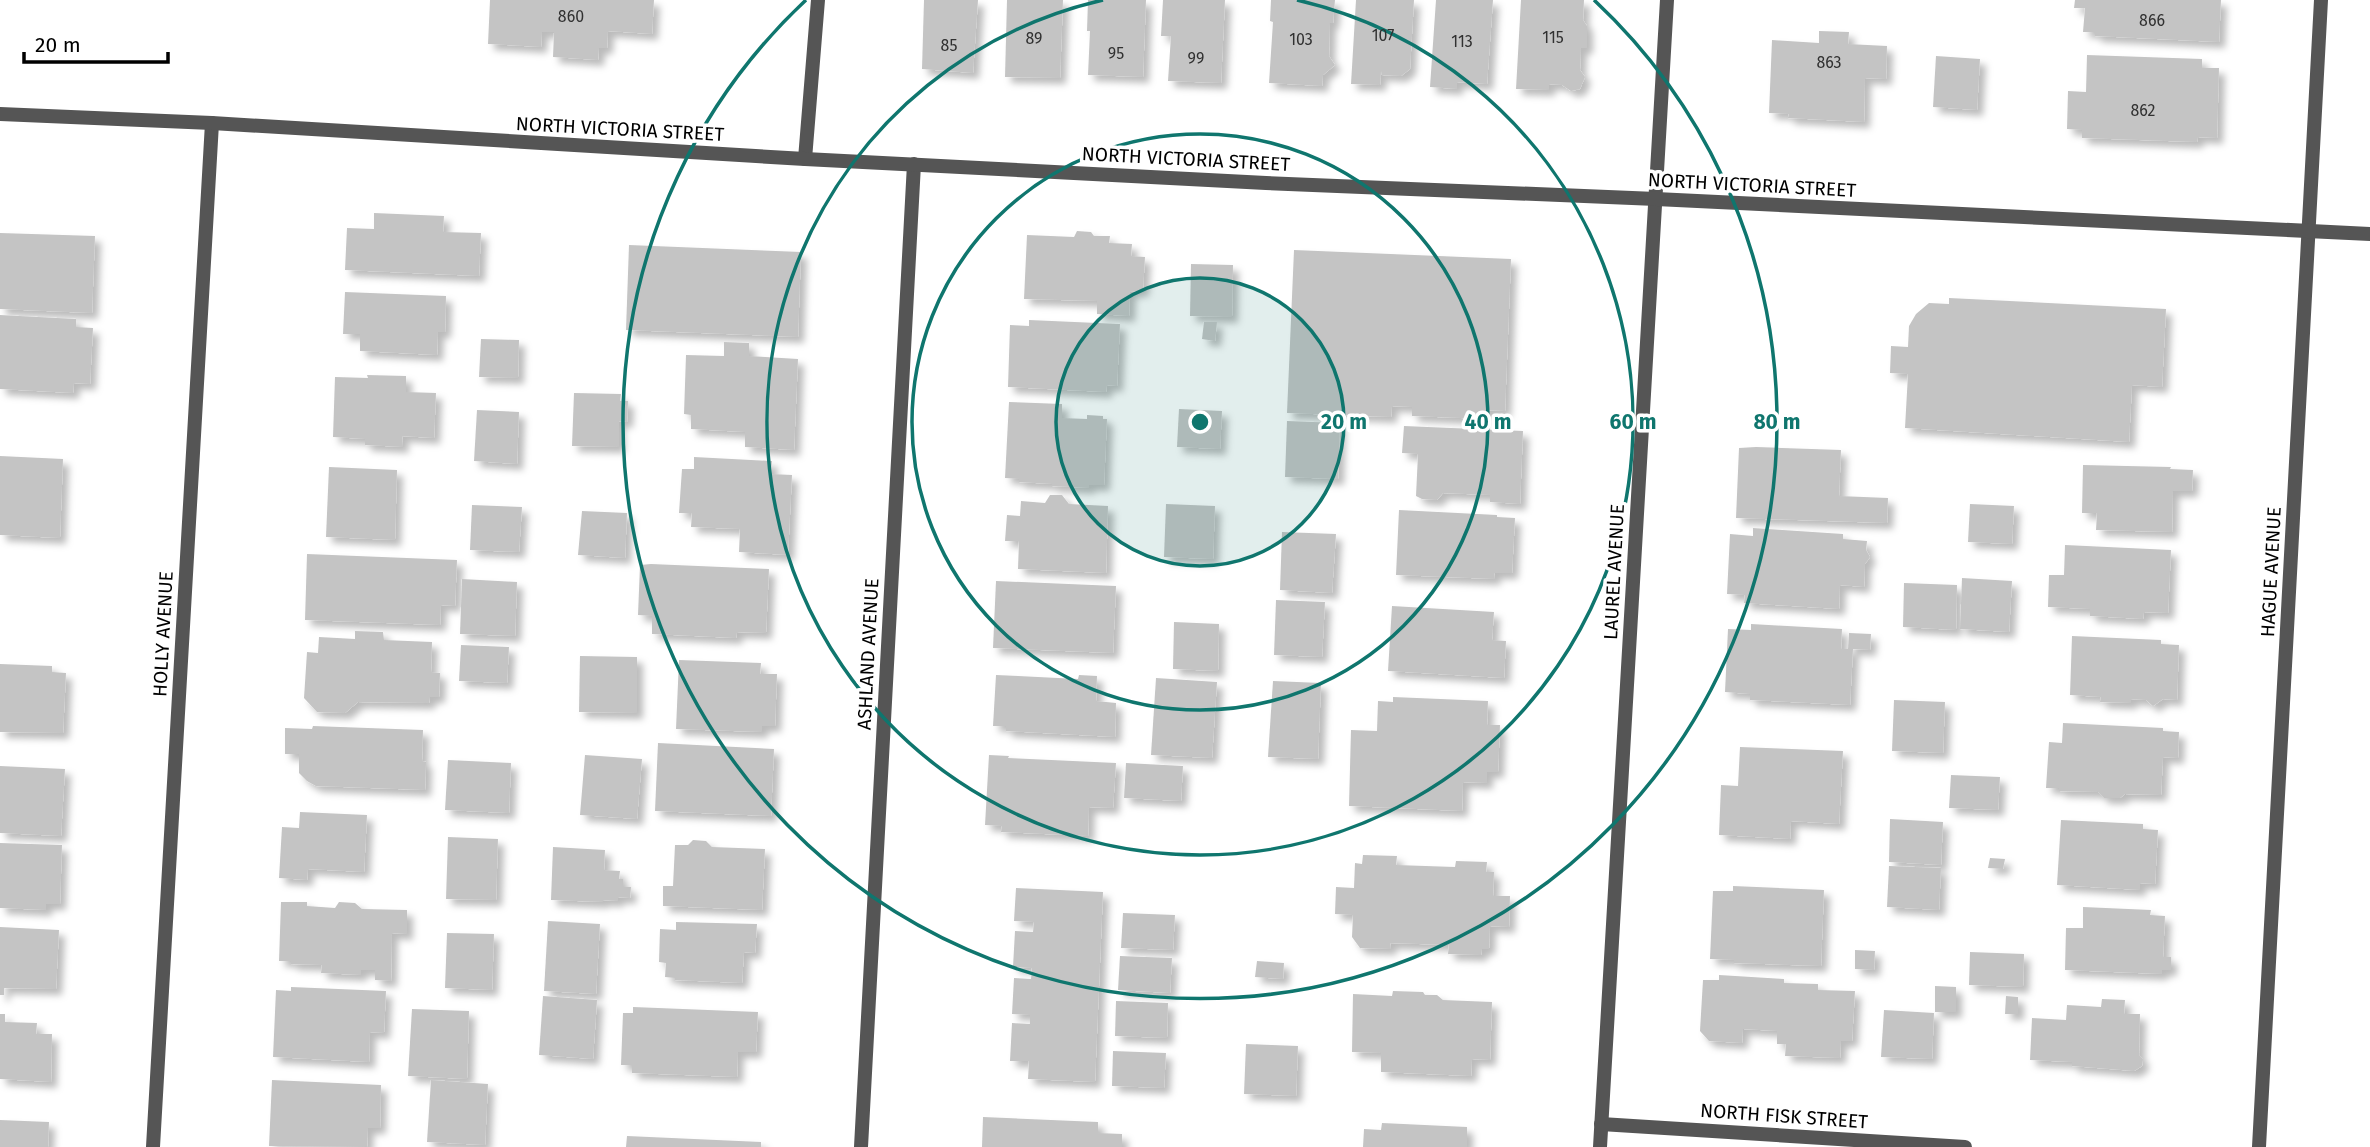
<svg xmlns="http://www.w3.org/2000/svg" width="2370" height="1147" viewBox="0 0 2370 1147" font-family="'Fira Sans',sans-serif">
  <defs>
    <filter id="shadow"><feDropShadow dx="6" dy="6" stdDeviation="3.5" flood-color="#0004"/></filter>
  </defs>
  <rect width="100%" height="100%" fill="#fff"/>
  <g fill="#c4c4c4" filter="url(#shadow)">
    <path d="M490,0H654L652,34L608,31L607,48H599L598,60L553,57L554,32H542L541,47L488,44Z"/>
    <path d="M924,0H978L973,73L922,69Z"/>
    <path d="M1007,0H1063L1060,78L1005,77Z"/>
    <path d="M1088,0H1146L1143,77L1088,75L1090,31H1087Z"/>
    <path d="M1163,0H1225L1221,83L1168,81L1171,36H1161Z"/>
    <path d="M1271,0H1335L1333,23H1330L1329,56L1335,65L1323,75L1322,86L1269,83L1273,22L1270,21Z"/>
    <path d="M1356,0H1414L1410,69L1401,76L1382,75L1381,71L1380,85L1351,84Z"/>
    <path d="M1436,0H1493L1487,84L1457,82V89L1430,87Z"/>
    <path d="M1521,0H1584L1583,20L1587,26V48H1581L1580,70L1585,77L1580,89L1571,91L1562,85L1549,84V90L1516,89Z"/>
    <path d="M2075,0H2221L2219,42L2095,36V32H2083L2085,8H2074Z"/>
    <path d="M1819,31L1849,32L1848,44L1887,46L1886,79L1865,78L1864,122L1788,118L1789,114L1769,113L1772,40L1819,43Z"/>
    <path d="M2087,55L2202,59V68H2219L2217,138L2198,137L2197,142L2082,138V130L2067,129L2068,91L2086,92Z"/>
    <path d="M1936,56L1980,59L1977,110L1933,107Z"/>
    <path d="M374,213L444,216L443,232L481,233L479,276L345,270L347,228L374,229Z"/>
    <path d="M1077,231L1091,232L1094,236H1110L1109,243L1132,244L1131,256L1145,257L1143,290L1130,292L1129,316L1097,314V301L1024,299L1027,235L1074,237Z"/>
    <path d="M0,233L95,236L92,313L0,309Z"/>
    <path d="M629,245L801,252L798,337L626,330Z"/>
    <path d="M1294,250L1511,259L1505,411L1487,410L1486,419L1412,416V407L1392,406L1391,417L1287,413Z"/>
    <path d="M1191,264L1233,265L1232,317L1190,316Z"/>
    <path d="M345,292L446,296L445,332H438L437,355L360,351V334H343Z"/>
    <path d="M1949,298L2166,309L2162,387L2132,385L2129,442L1905,428L1908,374L1890,373L1891,346L1908,347L1909,326L1916,314L1929,303L1949,304Z"/>
    <path d="M0,315L76,319V327L93,328L90,384L74,383L73,393L0,389Z"/>
    <path d="M1029,320L1120,324L1117,386L1107,385L1106,392L1008,387L1010,325L1029,326Z"/>
    <path d="M1204,322H1217L1215,341L1202,339Z"/>
    <path d="M481,339L519,340L518,378L479,377Z"/>
    <path d="M724,342L749,343V356L798,359L794,450L745,447V432L691,429V415L684,414L686,355L724,356Z"/>
    <path d="M367,375L406,376V392L436,393L434,438L402,436L403,447L365,445V439L333,437L335,377L368,378Z"/>
    <path d="M574,393L621,394L620,401H628L627,422L619,421V447L572,446Z"/>
    <path d="M1009,402L1062,404V418L1087,419V415L1103,416V419H1107L1104,485H1089V488L1052,486V484L1019,482V479L1005,478Z"/>
    <path d="M1179,409L1222,411L1220,449L1177,447Z"/>
    <path d="M477,410L519,412L517,464L474,461Z"/>
    <path d="M1287,421L1340,423L1338,479L1285,477Z"/>
    <path d="M1404,426L1523,431L1520,504L1490,502V495L1443,493L1437,500L1422,499L1416,496L1418,454L1402,453Z"/>
    <path d="M1756,447L1841,450L1839,496L1888,498L1887,523L1736,518L1739,448Z"/>
    <path d="M0,456L63,459L60,538L0,535Z"/>
    <path d="M694,457L772,461L771,474L792,475L788,555L739,552L740,529L691,527L692,513H679L682,469H694Z"/>
    <path d="M2083,465L2171,467L2170,469L2193,470L2192,491H2173L2172,532L2096,530L2097,513H2082Z"/>
    <path d="M329,467L397,470L395,540L326,537Z"/>
    <path d="M1050,495H1062L1069,504L1108,506L1106,573L1018,569L1019,541H1005L1007,515L1020,516L1021,501L1045,503Z"/>
    <path d="M1166,504L1215,506L1213,559L1164,557Z"/>
    <path d="M1970,504L2014,506L2012,544L1968,542Z"/>
    <path d="M472,505L522,507L519,552L470,550Z"/>
    <path d="M1399,510L1497,515V517L1515,518L1512,573H1494L1495,579L1396,575Z"/>
    <path d="M582,511L627,513L625,558L578,555Z"/>
    <path d="M1753,528L1843,534V539L1867,541L1866,550L1870,557L1865,564L1864,587L1840,585L1839,609L1744,603L1745,595L1727,594L1730,534L1753,536Z"/>
    <path d="M1282,532L1336,534L1332,593L1280,590Z"/>
    <path d="M2065,545L2171,550L2168,613L2144,612L2143,619L2090,616V609L2048,607L2049,575H2064Z"/>
    <path d="M307,554L457,560L455,606L441,605L440,625L305,620Z"/>
    <path d="M651,564L769,569L766,633L737,632L736,638L652,634V616L638,615L640,565Z"/>
    <path d="M1962,578L2012,581L2009,632L1960,629Z"/>
    <path d="M462,579L517,582L515,636L460,634Z"/>
    <path d="M996,581L1116,586L1113,653L993,648Z"/>
    <path d="M1904,583L1957,585L1956,630L1903,627Z"/>
    <path d="M1276,600L1325,602L1322,657L1274,655Z"/>
    <path d="M1392,606L1494,612L1492,640L1506,641L1504,678L1388,671Z"/>
    <path d="M1174,622L1219,624L1218,671L1173,669Z"/>
    <path d="M1751,624L1842,629L1841,649H1848L1849,633L1871,634L1870,650L1853,649L1850,705L1750,700V694L1725,692L1728,629L1751,630Z"/>
    <path d="M355,631L383,632L384,640L432,642L431,672L440,673L439,697H430L429,703L358,702L345,713L317,712L304,698L307,652L318,653L319,637L355,639Z"/>
    <path d="M2072,636L2161,640V644L2179,645L2177,700L2163,699L2153,706L2146,700L2131,699V703L2100,702L2101,697L2070,695Z"/>
    <path d="M461,645L509,647L507,683L459,681Z"/>
    <path d="M580,656L637,657V713L579,712Z"/>
    <path d="M679,660L761,663L760,674H777L775,726H762V732L676,729Z"/>
    <path d="M0,664L52,666V672L66,673L63,733L0,732Z"/>
    <path d="M996,675L1078,679L1079,675L1097,676L1096,701L1116,703L1115,737L1006,731V726H993Z"/>
    <path d="M1156,678L1217,682L1212,758L1151,755Z"/>
    <path d="M1273,681L1321,683L1318,759L1268,757Z"/>
    <path d="M1393,697L1488,701L1487,725H1500L1498,772H1487V783L1463,782L1462,811L1349,806L1351,730L1377,731L1378,701L1393,702Z"/>
    <path d="M1894,700L1945,702L1943,753L1892,751Z"/>
    <path d="M2063,723L2163,728V731L2179,732L2178,758L2163,757L2161,795L2125,794L2120,798H2104L2098,792L2059,791V788H2046L2049,742L2062,743Z"/>
    <path d="M313,726L423,730L422,761L426,762L425,790L316,786L307,781L299,773V754H285V728L312,729Z"/>
    <path d="M658,743L774,749L771,816L655,811Z"/>
    <path d="M1740,747L1843,751L1839,824L1791,821L1790,839L1719,835L1721,785L1738,786Z"/>
    <path d="M585,755L642,759L637,819L580,815Z"/>
    <path d="M989,755L1009,756L1008,758L1116,763L1113,808L1089,807L1088,836L1001,832L1002,826L985,825Z"/>
    <path d="M448,760L511,763L509,813L445,810Z"/>
    <path d="M1126,763L1183,766L1181,801L1124,798Z"/>
    <path d="M0,766L65,769L61,836L0,833Z"/>
    <path d="M1951,775L2000,777L1998,810L1949,808Z"/>
    <path d="M300,812L367,815L364,872L308,869L307,880L279,878L282,827L299,828Z"/>
    <path d="M1890,819L1943,822L1941,865L1889,862Z"/>
    <path d="M2061,820L2143,824V829L2158,830L2155,884L2140,883V890L2057,885Z"/>
    <path d="M448,837L498,839L496,900L446,899Z"/>
    <path d="M693,840L706,841L712,847L765,849L762,910L663,906V886H673L675,845H688Z"/>
    <path d="M0,843L62,845L60,904H46V910L0,908Z"/>
    <path d="M553,847L605,850L604,870L620,871L619,879H623V887H631L630,898L618,897V901L603,900V902L551,900Z"/>
    <path d="M1363,855L1397,856L1396,865L1455,867L1456,861L1487,862L1486,872H1494L1493,896H1510L1509,927L1490,926L1489,949H1482L1481,955L1448,954L1449,945L1390,943L1391,949L1360,948L1352,937L1353,915L1335,914L1336,887L1354,888L1355,863L1362,864Z"/>
    <path d="M1990,858L2005,859L2003,869L1988,868Z"/>
    <path d="M1889,866L1941,868L1939,910L1887,907Z"/>
    <path d="M1733,886L1824,890L1821,966L1734,963V960L1710,959L1713,891H1733Z"/>
    <path d="M1016,888L1103,892L1095,1082L1028,1079L1029,1061H1010L1012,1023L1030,1024V1015L1012,1014L1014,978L1031,979L1032,968L1013,967L1015,931L1033,932L1034,922L1014,921Z"/>
    <path d="M281,902H307V906L335,908L339,902L355,903L362,909L407,910V934L392,933L391,981L375,980V970H361V975L321,973L322,965L291,964V961H279Z"/>
    <path d="M2083,907L2151,910L2150,915L2165,916L2163,957H2171V970H2162V974L2065,970L2066,928H2083Z"/>
    <path d="M1123,913L1175,915L1173,950L1121,948Z"/>
    <path d="M548,921L600,924L596,994L544,991Z"/>
    <path d="M676,922L757,924L755,953L744,952L742,983L675,980V978L665,977L666,963L659,962L660,929L676,930Z"/>
    <path d="M0,927L59,930L56,989L4,988V995H0Z"/>
    <path d="M447,933L494,934L492,990L445,988Z"/>
    <path d="M1855,950L1875,951L1874,970L1855,969Z"/>
    <path d="M1970,952L2024,954L2023,987L1969,985Z"/>
    <path d="M1120,956L1172,958L1170,993L1118,990Z"/>
    <path d="M1257,961L1284,963L1283,979L1255,977Z"/>
    <path d="M1719,975L1784,979V983L1818,984V990L1855,991L1852,1041H1841L1840,1058L1785,1056L1786,1044H1777V1031L1743,1029L1742,1043L1709,1041L1700,1031L1703,980H1719Z"/>
    <path d="M1935,986L1956,987V1012H1935Z"/>
    <path d="M291,987L386,991L384,1033L370,1032L369,1062L273,1057L276,990L291,991Z"/>
    <path d="M1393,991L1423,992L1425,995H1437L1443,1000L1492,1002L1490,1060L1472,1059L1471,1076L1381,1072V1053L1352,1052L1353,994L1392,996Z"/>
    <path d="M543,996L597,1000L593,1059L539,1055Z"/>
    <path d="M2006,996L2018,997V1014H2005Z"/>
    <path d="M2102,999L2125,1000L2124,1014H2140L2139,1055L2143,1059L2142,1066L2134,1071L2072,1066V1062L2030,1060L2032,1018L2066,1020L2067,1005L2101,1007Z"/>
    <path d="M1116,1001L1168,1003L1167,1038L1115,1036Z"/>
    <path d="M633,1007L758,1012L756,1052H738L737,1077L632,1073V1065H621L623,1013H633Z"/>
    <path d="M412,1009L469,1011L467,1079L408,1076Z"/>
    <path d="M1884,1010L1934,1013L1932,1059L1881,1057Z"/>
    <path d="M0,1014H5V1022L37,1023L36,1034H52L51,1082L0,1079Z"/>
    <path d="M1246,1044L1298,1046L1296,1096L1244,1094Z"/>
    <path d="M1113,1051L1166,1053L1164,1088L1112,1086Z"/>
    <path d="M272,1080L381,1085L380,1128H368L367,1147L269,1146Z"/>
    <path d="M431,1080L488,1084L485,1145L427,1142Z"/>
    <path d="M983,1117L1098,1122V1133L1122,1134V1147H982Z"/>
    <path d="M0,1120L49,1122L48,1147H0Z"/>
    <path d="M1382,1123L1467,1127V1147H1363L1364,1129L1381,1130Z"/>
    <path d="M627,1136L761,1142V1147H626Z"/>
  </g>
  <g fill="none" stroke-linecap="round" stroke-linejoin="round">
    <g stroke="#555" stroke-width="14">
      <path d="M805,159L818,0"/>
      <path d="M1601,1124L1965,1147"/>
      <path d="M153,1147L212,123"/>
      <path d="M861,1147L914,164"/>
      <path d="M1600,1147L1667,0"/>
      <path d="M2259,1147L2321,0"/>
    </g>
    <path stroke="#555" stroke-width="14" d="M0,114L212,123L805,159L1266,183L1656,199L2370,234"/>
  </g>
  <circle cx="1200" cy="422" r="144" fill="#0f766e" fill-opacity=".12"/>
  <g fill="none" stroke="#0f766e" stroke-width="3.5">
    <circle cx="1200" cy="422" r="144"/>
    <circle cx="1200" cy="422" r="288"/>
    <path d="M1297 0A433 433 0 1 1 1103 0"/>
    <path d="M1594 0A577 577 0 1 1 806 0"/>
  </g>
  <g text-anchor="middle" dominant-baseline="central" stroke-width="7" stroke-linejoin="round" paint-order="stroke">
    <g font-size="16" fill="#313131">
      <text x="571" y="16">860</text>
      <text x="2152" y="20">866</text>
      <text x="1383" y="35">107</text>
      <text x="1553" y="37">115</text>
      <text x="1034" y="38">89</text>
      <text x="1301" y="39">103</text>
      <text x="1462" y="41">113</text>
      <text x="949" y="45">85</text>
      <text x="1116" y="53">95</text>
      <text x="1196" y="58">99</text>
      <text x="1829" y="62">863</text>
      <text x="2143" y="110">862</text>
    </g>
    <g font-size="19" fill="#000" stroke="#fff">
      <text transform="translate(620 129) rotate(3)">NORTH VICTORIA STREET</text>
      <text transform="translate(1186 159) rotate(3)">NORTH VICTORIA STREET</text>
      <text transform="translate(1752 185) rotate(3)">NORTH VICTORIA STREET</text>
      <text transform="translate(1614 572) rotate(-87)">LAUREL AVENUE</text>
      <text transform="translate(2271 572) rotate(-87)">HAGUE AVENUE</text>
      <text transform="translate(163 634) rotate(-87)">HOLLY AVENUE</text>
      <text transform="translate(868 654) rotate(-87)">ASHLAND AVENUE</text>
      <text transform="translate(1784 1116) rotate(4)">NORTH FISK STREET</text>
    </g>
  </g>
  <circle cx="1200" cy="422" r="10" fill="#0f766e" stroke="#fff" stroke-width="3.5"/>
  <g font-size="21" text-anchor="middle" font-weight="bold" fill="#0f766e" stroke="#fff" stroke-width="7" stroke-linejoin="round" paint-order="stroke">
    <text x="1344" y="429">20 m</text>
    <text x="1488" y="429">40 m</text>
    <text x="1633" y="429">60 m</text>
    <text x="1777" y="429">80 m</text>
  </g>
  <path d="M24 52v10h144v-10" fill="none" stroke="#000000" stroke-width="3.5"/>
  <text x="35" y="52" font-size="21" fill="#000000" stroke="#ffffff" stroke-width="5" paint-order="stroke">20 m</text>
</svg>
